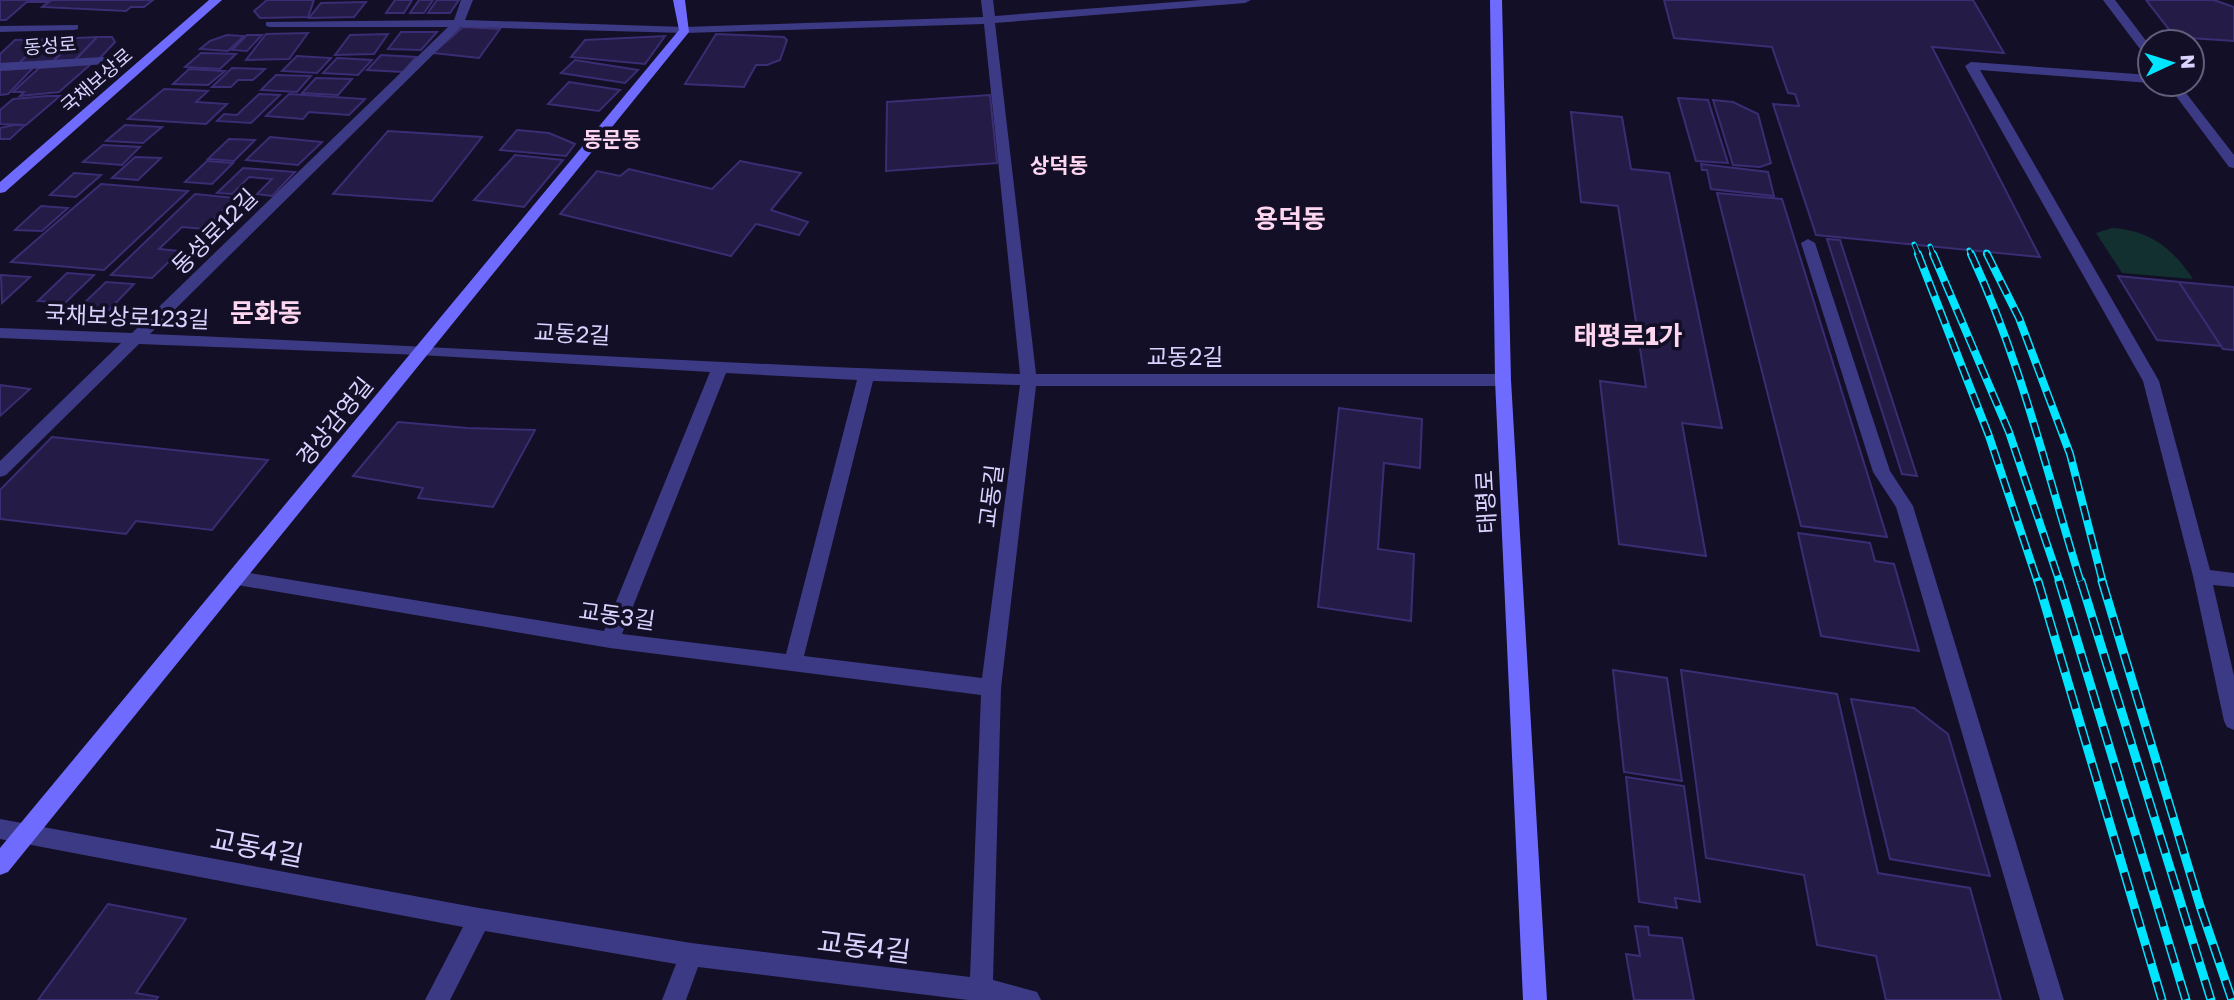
<svg xmlns="http://www.w3.org/2000/svg" width="2234" height="1000" viewBox="0 0 2234 1000" font-family="'Golos Text','Noto Sans KR',sans-serif">
  <rect width="100%" height="100%" fill="#130f26"/>
  <path fill="#12302f" d="M2112,228C2150,230 2173,249 2193,279L2122,273L2096,233Z"/>
  <g fill="#241b47" stroke="#3b2d73" stroke-width="2">
    <path d="M0,0H29L6,20H0Z"/>
    <path d="M30,0H153L144,7H131L126,11L42,7L49,2H28Z"/>
    <path d="M267,0H314L308,17L260,18L254,11Z"/>
    <path d="M395,0H412L404,13H386Z"/>
    <path d="M419,0H433L424,13H410Z"/>
    <path d="M437,0H459L450,13H428Z"/>
    <path d="M1664,0H1973L2004,53L1932,47L2040,257L1816,235L1773,104L1799,106L1795,94L1788,93L1772,47L1674,38Z"/>
    <path d="M2146,0H2214L2234,7V41L2175,37Z"/>
    <path d="M366,2L354,17L309,18L321,3Z"/>
    <path d="M463,27L500,29L479,58L433,53Z"/>
    <path d="M401,32H437L421,50L388,49Z"/>
    <path d="M308,33L289,59L246,60L266,34Z"/>
    <path d="M388,34L374,54L335,55L350,35Z"/>
    <path d="M716,34L784,37L787,40L780,60L767,65H756L744,87L685,84Z"/>
    <path d="M227,35L244,36L228,51L200,49L210,41Z"/>
    <path d="M247,35H262L247,51L232,50Z"/>
    <path d="M665,36L645,64L571,57L585,40Z"/>
    <path d="M97,37H112L115,42L98,60L74,61Z"/>
    <path d="M97,37L74,61L53,62L76,38Z"/>
    <path d="M76,38L52,62L19,63L45,39Z"/>
    <path d="M44,39L19,63L0,64V54L15,40Z"/>
    <path d="M201,53L236,54L220,69L185,67Z"/>
    <path d="M381,55L416,57L403,72L367,70Z"/>
    <path d="M297,56L331,58L317,73L282,71Z"/>
    <path d="M337,58L372,60L358,75L323,73Z"/>
    <path d="M575,60L638,70L625,83L561,73Z"/>
    <path d="M91,64L59,92L20,96L24,92H13L39,68Z"/>
    <path d="M33,68L8,94L0,95V70Z"/>
    <path d="M232,68L265,69L253,80H238L231,87H212Z"/>
    <path d="M189,69L225,71L208,85L173,84Z"/>
    <path d="M276,75L311,76L297,92L261,90Z"/>
    <path d="M316,78L352,79L338,95L302,93Z"/>
    <path d="M569,82L620,90L599,111L548,104Z"/>
    <path d="M164,89L208,91L196,102L227,104L206,124L128,119Z"/>
    <path d="M259,94L280,95L251,123L217,121L224,114L237,115Z"/>
    <path d="M289,94L365,99L349,115L309,112L303,119L266,116Z"/>
    <path d="M990,95L997,163L886,171L887,102Z"/>
    <path d="M47,96H60L26,125L0,124V110L13,99Z"/>
    <path d="M1678,98L1708,100L1728,163L1696,161Z"/>
    <path d="M1713,100L1733,102L1758,114L1771,163L1760,167L1733,165Z"/>
    <path d="M1571,112L1622,117L1631,169L1669,173L1722,428L1682,423L1706,556L1619,544L1600,381L1646,387L1618,206L1581,202Z"/>
    <path d="M14,125H25L10,139H0V128Z"/>
    <path d="M125,125L162,127L143,143L106,141Z"/>
    <path d="M517,130L549,133L575,144L566,156L500,150Z"/>
    <path d="M388,131L482,137L432,201L333,194Z"/>
    <path d="M270,137L322,142L298,165L246,160Z"/>
    <path d="M229,139L255,140L234,161L208,159Z"/>
    <path d="M103,145L140,147L122,165L83,162Z"/>
    <path d="M515,155L563,160L524,207L474,200Z"/>
    <path d="M135,157L161,158L138,180L112,178Z"/>
    <path d="M207,161L233,163L212,184L185,182Z"/>
    <path d="M740,161L801,173L771,210L808,222L799,235L756,224L731,256L560,214L597,171L620,176L629,169L712,189Z"/>
    <path d="M1701,164L1768,172L1774,196L1711,189L1707,170H1702Z"/>
    <path d="M243,168L295,172L272,196L257,194L272,179L249,177L232,194L217,193Z"/>
    <path d="M74,173L101,175L76,197L50,195Z"/>
    <path d="M101,184L188,191L104,270L11,262Z"/>
    <path d="M1717,193L1782,199L1887,537L1801,526Z"/>
    <path d="M195,194L235,198L204,229L182,227L159,249L180,251L152,278L111,275Z"/>
    <path d="M41,206L68,208L42,231L15,230Z"/>
    <path d="M1827,239L1840,240L1917,476L1902,474Z"/>
    <path d="M67,273L94,275L65,303L38,301Z"/>
    <path d="M1,275L30,277L2,303Z"/>
    <path d="M2118,276L2179,282L2222,346L2157,340Z"/>
    <path d="M106,282L134,284L109,310L79,308Z"/>
    <path d="M2179,282L2234,287V350L2223,349Z"/>
    <path d="M0,385L30,389L0,416Z"/>
    <path d="M1339,408L1422,419L1420,468L1384,463L1378,549L1414,554L1411,621L1318,607Z"/>
    <path d="M398,422L467,428L535,430L493,507L418,498L423,488L353,476Z"/>
    <path d="M52,437L268,460L212,530L136,521L126,534L0,519V490Z"/>
    <path d="M1798,533L1870,543L1875,561L1894,564L1919,651L1821,636Z"/>
    <path d="M1613,670L1667,678L1682,781L1624,772Z"/>
    <path d="M1681,670L1837,694L1878,873L1970,888L2001,1000H1886L1876,956L1817,945L1804,875L1706,858Z"/>
    <path d="M1851,699L1914,708L1948,734L1990,876L1890,859Z"/>
    <path d="M1626,777L1684,786L1700,902L1675,898L1677,908L1639,902Z"/>
    <path d="M108,904L186,919L136,993L158,997L156,1000H38Z"/>
    <path d="M1635,926L1648,927L1649,935L1682,938L1694,1000H1634L1626,954L1640,956Z"/>
  </g>
  <g fill="none" stroke-linecap="round" stroke-linejoin="round">
    <g fill="#3d3a85" fill-rule="evenodd">
      <path d="M461,0H473L465,20L685,27L983,17L981,0H993L995,16L1201,0H1251L1245,3L995,23L1036,374H1503L1511,380L1503,386H1036L1001,688L993,980L1037,992L1041,1000H968L698,967L686,1000H662L676,964L485,931L450,1000H425L463,927L0,839V819L479,908L691,943L970,977L981,695L610,648L237,585L230,583L228,578L230,573L237,571L604,631L710,372L421,355L139,344L6,475L0,477V461L121,343L0,338V328L132,333L448,27H270L266,26V22L454,20ZM984,24L1020,374C730,365 441,346 150,334L461,27L685,33ZM726,373L857,380L786,654L622,634ZM873,381L1020,385L982,678L804,656Z"/>
      <path d="M2103,0H2115L2150,46V58L2146,57Z"/>
      <path d="M78,25V29L74,30L0,32V26Z"/>
      <path d="M103,57L107,58V64L0,71V63Z"/>
      <path d="M1971,62L2150,75V83L1980,70L2159,381L2210,570L2234,573V587L2213,585L2234,676V730L2227,727L2224,721L2193,576L2143,381L1965,66Z"/>
      <path d="M2167,84H2179L2234,155V168L2229,167Z"/>
      <path d="M1808,239L1815,243L1890,471L1913,506L2064,1000H2040L1896,507L1873,472L1801,243Z"/>
    </g>
    <g fill="#6f6bff" fill-rule="evenodd">
      <path d="M209,0H222L5,192L0,193V182Z"/>
      <path d="M673,0H685L689,32L8,872L0,875V848L679,30Z"/>
      <path d="M1490,0H1502L1511,380L1547,1000H1523L1495,380Z"/>
    </g>
    <g stroke="#00e5ff" stroke-width="5">
      <g id="rail-far2">
        <path d="M1914,244L1919,256"/>
        <path d="M1930,246L1934,256"/>
        <path d="M1969,250L1972,256"/>
        <path d="M1986,252L1988,256"/>
      </g>
    </g>
    <g stroke="#00e5ff" stroke-width="8">
      <g id="rail-far1">
        <path d="M1918,254L1989,436L2038,583"/>
        <path d="M1933,254L2009,432L2060,583"/>
        <path d="M1971,254C2021,361 2046,470 2081,583"/>
        <path d="M1987,254L2019,318L2070,454L2103,583"/>
      </g>
    </g>
    <g stroke="#00e5ff" stroke-width="9">
      <g id="rail">
        <path d="M2038,581L2162,1000"/>
        <path d="M2059,581L2186,1000"/>
        <path d="M2081,581L2211,1000"/>
        <path d="M2102,581L2200,906L2232,1000"/>
      </g>
    </g>
    <use href="#rail-far2" stroke="#130f26" stroke-width="3.5" stroke-dasharray="11" stroke-linecap="butt"/>
    <use href="#rail-far1" stroke="#130f26" stroke-width="5" stroke-dasharray="15" stroke-linecap="butt"/>
    <use href="#rail" stroke="#130f26" stroke-width="6" stroke-dasharray="19" stroke-linecap="butt"/>
  </g>
  <g text-anchor="middle" dominant-baseline="central" stroke-width="7" stroke-linejoin="round" paint-order="stroke">
    <g font-size="19" fill="#d9d4ff" stroke="#130f26">
      <text transform="translate(50 45) rotate(-4)">동성로</text>
      <text transform="translate(96 80) rotate(-41)">국채보상로</text>
    </g>
    <g font-size="21" font-weight="bold" fill="#ffd6f0" stroke="#130f26">
      <text x="612" y="139">동문동</text>
      <text x="1059" y="165">상덕동</text>
    </g>
    <g font-size="23" fill="#d9d4ff" stroke="#130f26">
      <text transform="translate(214 231) rotate(-45)">동성로12길</text>
      <text transform="translate(127 316) rotate(2)">국채보상로123길</text>
      <text transform="translate(572 333) rotate(3)">교동2길</text>
      <text x="1185" y="356">교동2길</text>
      <text transform="translate(334 421) rotate(-51)">경상감영길</text>
      <text transform="translate(990 496) rotate(-83)">교동길</text>
      <text transform="translate(1485 502) rotate(-93)">태평로</text>
      <text transform="translate(617 615) rotate(8)">교동3길</text>
    </g>
    <g font-size="26" font-weight="bold" fill="#ffd6f0" stroke="#130f26">
      <text x="1290" y="218">용덕동</text>
      <text x="266" y="312">문화동</text>
      <text x="1628" y="335">태평로1가</text>
    </g>
    <g font-size="28" fill="#d9d4ff" stroke="#130f26">
      <text transform="translate(257 847) rotate(11)">교동4길</text>
      <text transform="translate(864 946) rotate(7)">교동4길</text>
    </g>
  </g>
  <g transform="translate(2171 63) rotate(86)"><circle r="33" fill="#130f26" stroke="#625e7d" stroke-width="2"/>
  <path d="M0-5L12 26L0 18L-12 26Z" fill="#00e5ff"/>
  <text y="-10" font-size="19" font-weight="bold" text-anchor="middle" fill="#d9d4ff">N</text>
  </g>
</svg>
